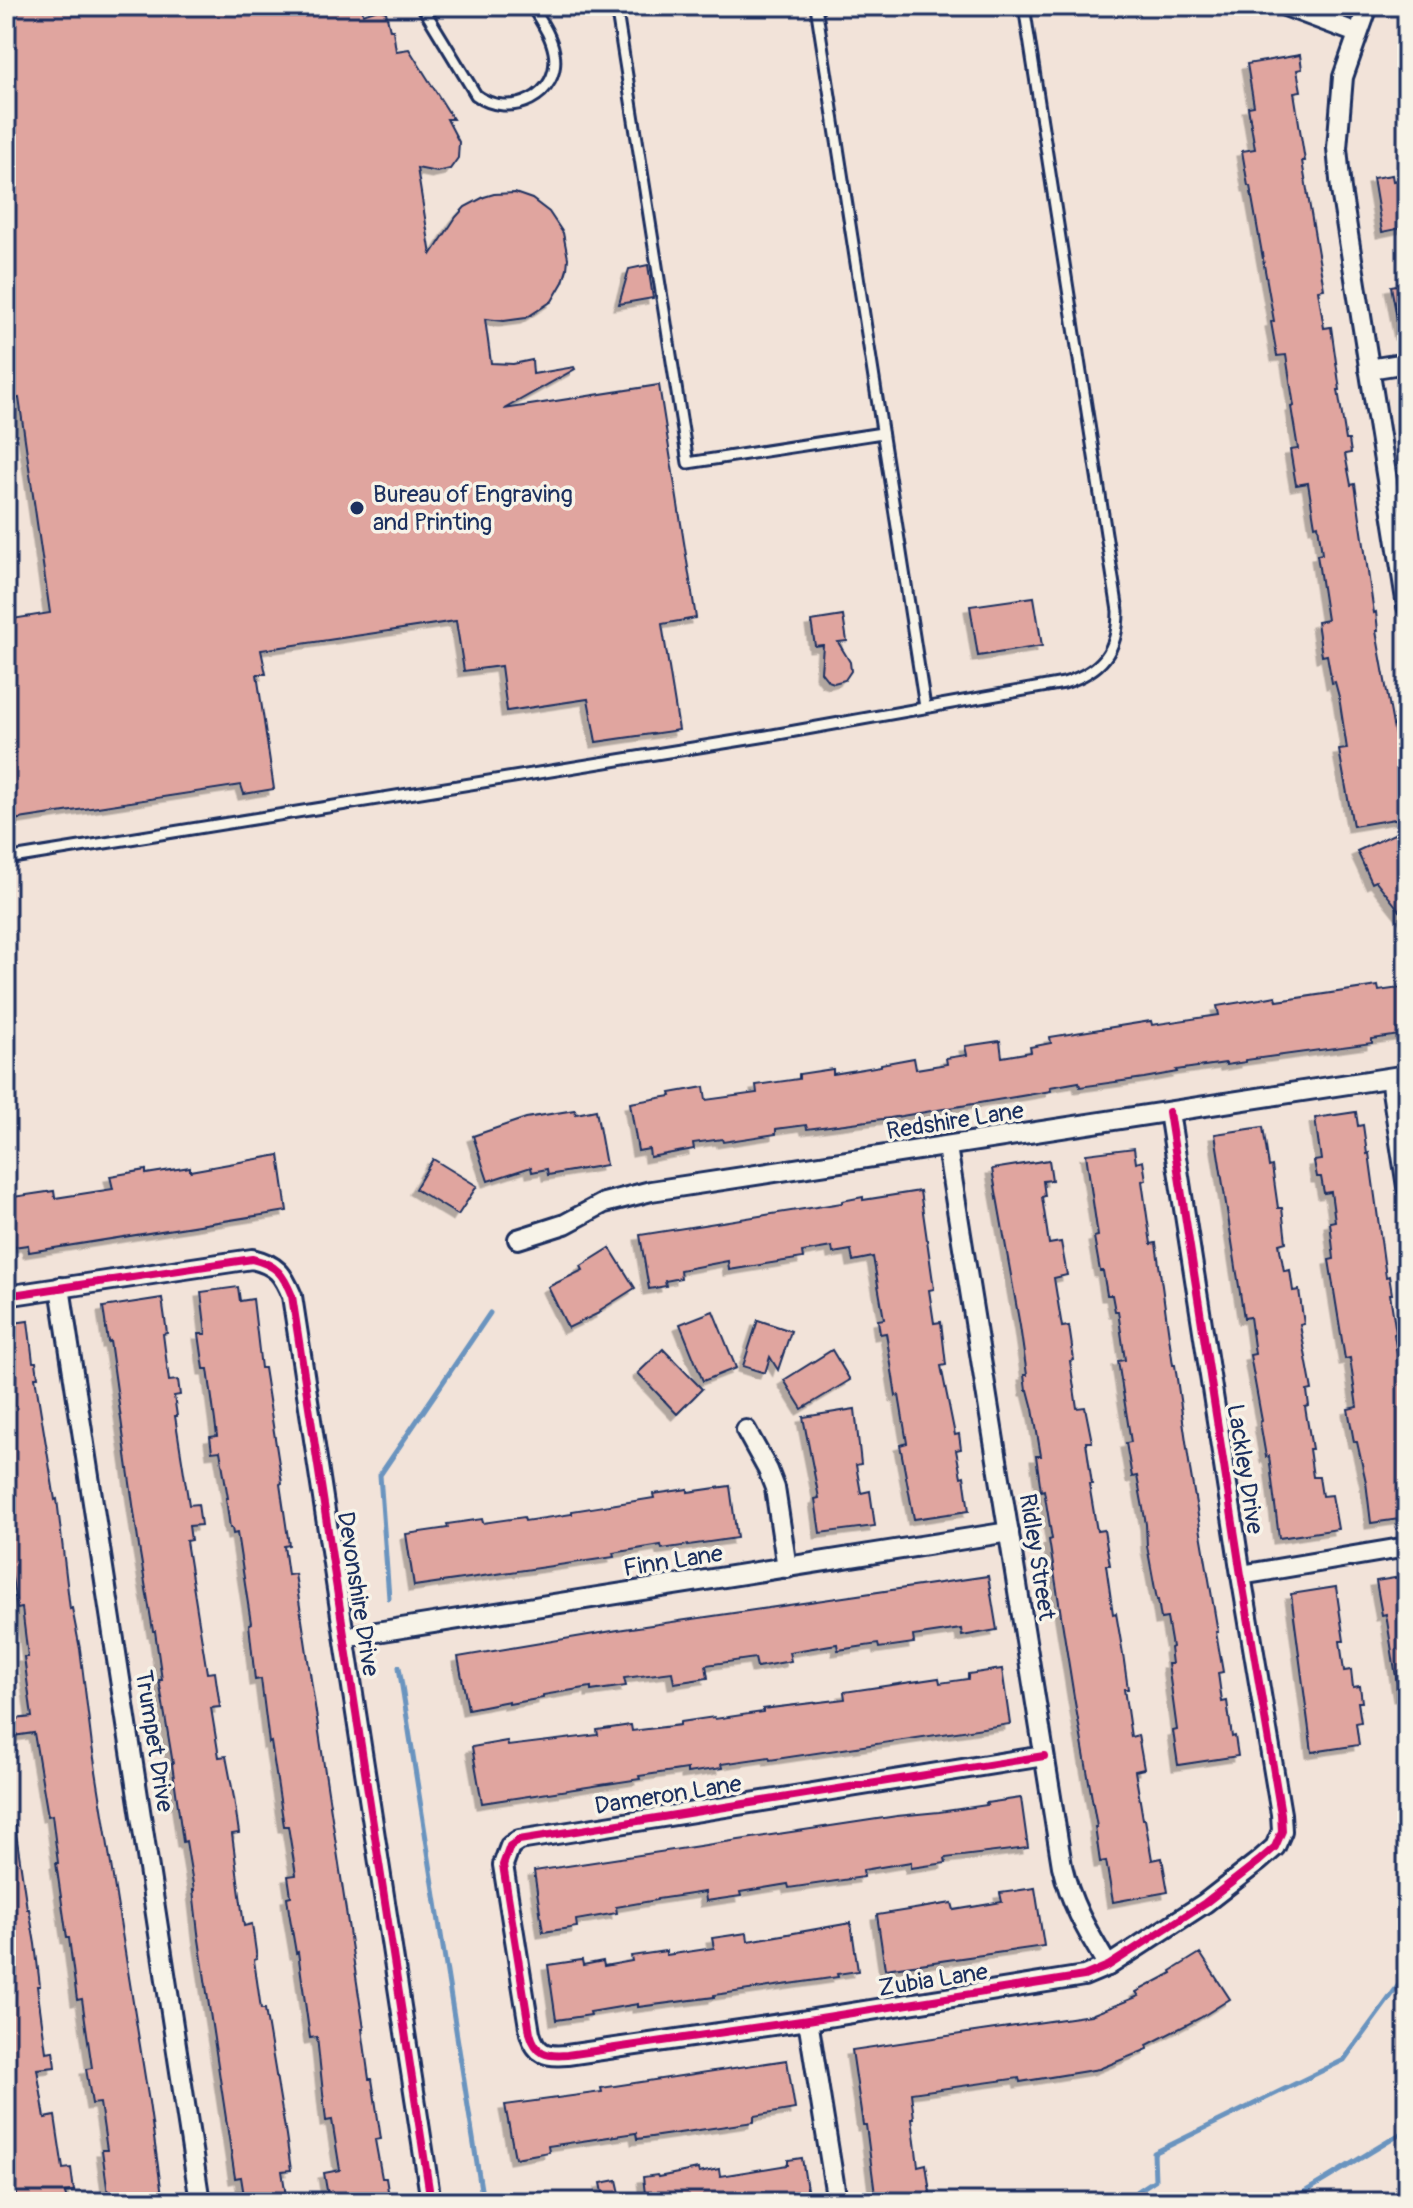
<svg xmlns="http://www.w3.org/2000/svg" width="1413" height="2208" viewBox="0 0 1413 2208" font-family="Pangolin,sans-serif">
  <defs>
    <filter id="shadow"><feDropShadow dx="-5.5" dy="5.5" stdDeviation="0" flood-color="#0004"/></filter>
  </defs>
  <rect width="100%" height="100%" fill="#f2e3d9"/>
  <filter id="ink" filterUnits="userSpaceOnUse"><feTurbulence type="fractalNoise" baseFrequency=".0125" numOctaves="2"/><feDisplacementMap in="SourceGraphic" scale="16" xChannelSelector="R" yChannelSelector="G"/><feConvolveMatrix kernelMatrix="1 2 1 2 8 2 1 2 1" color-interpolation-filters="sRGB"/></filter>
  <g filter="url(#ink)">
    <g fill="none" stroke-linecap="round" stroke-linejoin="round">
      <g stroke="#6b94bf" stroke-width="5">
        <path d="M389,1598L380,1475L490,1313"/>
        <path d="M399,1667L483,2202"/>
        <path d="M1121,2202L1155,2180L1154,2153L1344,2060L1398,1986L1407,1984"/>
        <path d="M1288,2202L1407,2130"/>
      </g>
    </g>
    <g fill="#e0a59f" stroke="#1b2f5e" stroke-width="2" filter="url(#shadow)">
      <path d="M29,6H362L363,14L378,9L386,12L390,30H393L396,51L409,49L453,119H447L459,142L458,158L450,169L437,172L417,168L431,255L456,217L465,207L484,197L494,194L515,193L532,199L549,212L563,233L568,258L567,269L563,282L552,301L526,318L504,321L485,319L491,363L513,364L532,360L533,374L574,367L575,369L504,409L659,385L696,618L662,624L679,730L596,742L588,699L507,711L501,666L464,671L456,621L261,650L266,674H257L274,789L244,794L241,785L6,821V620L50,613L19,398L8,400L6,389V376L16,375L6,309V10Z"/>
      <path d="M1300,55L1302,69L1297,70L1301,91L1294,92L1305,161H1302L1324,289L1318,290L1324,328L1331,327L1340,390H1338L1346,440H1349L1351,453L1345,454L1351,485L1355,484L1374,613L1376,612L1378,631H1376L1402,775H1400L1403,797L1398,798L1401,818L1353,826L1339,750L1347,749L1339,697L1335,682L1332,683L1327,655L1322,656L1317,622L1327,620L1317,555L1322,554L1318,525L1315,526L1308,483L1296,485L1290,450L1298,449L1291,407L1294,406L1286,355L1277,356L1271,322L1274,321L1250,186H1248L1242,151L1255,149L1248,107L1254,106L1247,64Z"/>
      <path d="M1392,175L1393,181L1407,179V227L1382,232L1373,178Z"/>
      <path d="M648,265L653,298L619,304L629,269Z"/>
      <path d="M1407,283V333L1400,334L1391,286Z"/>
      <path d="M1034,597L1042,646L978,656L970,606Z"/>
      <path d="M843,616L847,641L838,642L850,662L851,671L845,680L834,683L828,681L821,672L823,645L815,646L811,621Z"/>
      <path d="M1407,828V920L1376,881L1372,883L1357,851Z"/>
      <path d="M1378,986L1379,991L1407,987V1034L1372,1039V1043L1246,1060V1062L1226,1065V1063L1176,1070L1177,1072L1144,1078L1080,1087L1079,1082L1050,1087L1051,1091L890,1118L807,1129L806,1125L776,1129V1134L723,1142L722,1139L693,1143L694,1149L650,1157L649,1149L638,1151L630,1103L671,1096L670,1093L704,1087L706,1100L757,1093L756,1085L799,1079V1074L833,1069V1074L881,1066V1064L914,1058L916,1069L947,1064L946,1058L967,1055L965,1046L1000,1041L1002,1057L1031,1052L1030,1047L1051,1043L1050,1037L1151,1021L1152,1025L1219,1015L1217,1006L1260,999L1276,996L1277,1001Z"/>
      <path d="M575,1110L576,1114L596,1110L606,1165L548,1175L547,1169L532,1172L531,1167L488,1181L473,1136L526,1118Z"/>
      <path d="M1356,1112L1358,1126L1363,1125L1367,1154L1369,1153L1386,1277L1389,1276L1392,1294H1390L1396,1333L1394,1334L1407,1421V1518L1371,1523L1366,1482L1357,1442H1354L1348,1409L1357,1407L1350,1358L1345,1359L1329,1260L1334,1259L1330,1222L1335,1221L1331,1192L1324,1193L1321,1177H1317L1314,1161L1321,1160L1315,1118Z"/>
      <path d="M1263,1127L1269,1167L1272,1166L1278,1208H1282L1286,1242L1279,1244L1284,1271L1290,1270L1293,1291L1299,1290L1304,1324L1300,1325L1312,1390L1307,1391L1309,1406L1305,1407L1312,1449H1309L1313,1477H1319L1322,1496L1332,1495L1338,1529L1279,1538L1269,1456L1266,1457L1260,1422L1262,1421L1250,1355L1255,1354L1250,1317L1244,1318L1215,1134Z"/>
      <path d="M1134,1148L1136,1163L1143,1161L1146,1180L1142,1181L1151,1244L1156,1243L1173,1365H1175L1190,1469L1218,1632H1216L1223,1672L1218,1673L1222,1702L1227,1701L1232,1737L1235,1736L1238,1756L1178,1765L1173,1731L1177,1730L1168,1664H1172L1170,1648L1172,1647L1167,1618L1161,1619L1158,1600H1157L1147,1546L1146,1524L1137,1476L1132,1477L1126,1443L1131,1442L1118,1361L1125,1360L1118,1311H1115L1112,1295H1107L1103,1271H1100L1094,1237L1098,1236L1086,1154Z"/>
      <path d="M279,1155L287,1211L29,1252L28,1245L6,1248V1198L54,1191L55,1198L113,1189L110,1176L146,1170V1174L190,1167V1171Z"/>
      <path d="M433,1159L477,1186L458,1215L415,1189Z"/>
      <path d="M1049,1160L1052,1180L1043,1181L1045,1196L1042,1197L1049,1244L1061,1242L1067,1275L1054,1278L1062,1327L1069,1326L1074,1360L1070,1361L1077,1408L1085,1407L1092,1442H1086L1092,1484H1089L1097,1531L1104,1530L1110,1565H1106L1113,1614L1116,1613L1123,1654L1128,1689H1124L1131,1737L1138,1735L1144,1769L1135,1771L1143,1819H1145L1152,1860L1162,1858L1168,1892L1113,1902L1106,1861L1100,1862L1095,1827H1097L1074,1697L1049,1540L1052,1539L1044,1490L1041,1491L1036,1456H1041L1033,1409L1028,1390H1026L1024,1375H1027L1020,1326L992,1169Z"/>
      <path d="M920,1191L934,1289L929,1290L934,1323L941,1322L946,1365L941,1366L955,1435L959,1434L961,1449L956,1450L961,1477L964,1476L969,1511L914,1519L900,1445L907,1443L899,1395L896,1396L886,1333L880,1334L878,1320L884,1319L873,1257L853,1261L851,1250L833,1253L832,1247L802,1252L803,1258L729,1270L728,1261L680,1270L681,1278L665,1281L666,1286L649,1289L640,1235L842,1203V1201L863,1197V1200Z"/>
      <path d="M610,1248L635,1288L600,1310L601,1312L568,1328L548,1287L583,1270L581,1266Z"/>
      <path d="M238,1287L240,1301L253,1299L261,1368H264L282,1483L280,1484L289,1545L284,1546L288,1575L295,1574L364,2029H362L369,2079H372L381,2139L375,2140L382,2178H386L389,2197L358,2202H329L324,2173L340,2170L332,2120L326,2121L317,2037L310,2038L298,1952L296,1953L289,1912L287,1897L291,1896L288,1876L296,1875L288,1826H284L271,1742L269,1743L261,1679L255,1680L249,1624L251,1623L237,1533L233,1534L232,1528H230L226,1498H228L220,1451L212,1452L210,1437L217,1436L208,1369H204L199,1334H206L201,1292Z"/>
      <path d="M162,1298L167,1333L163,1334L169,1381L178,1380L180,1395L174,1396L177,1416H175L189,1505L198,1504L201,1525L189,1526L191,1540L186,1541L207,1673L215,1672L220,1707L211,1708L219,1757L226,1756L234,1798L239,1833L232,1834L244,1926L252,1924L257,1959L254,1960L261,2009H265L286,2135L291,2170L282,2171L287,2202H245L241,2177L235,2178L198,1933L193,1890H194L186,1841L183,1842L172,1764H173L159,1680H162L155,1631H153L139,1547L110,1341L108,1342L103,1307Z"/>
      <path d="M713,1311L736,1368L703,1381L680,1324Z"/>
      <path d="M758,1320L791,1331L778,1370L770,1357L765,1373L743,1366Z"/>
      <path d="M28,1321L33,1362H36L38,1377H35L55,1500L57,1499L70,1609L72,1608L80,1649L92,1746L149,2102L163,2202H109L102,2150H107L100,2103L92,2104L86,2069L92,2068L86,2027L82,1999L77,2000L69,1938H67L56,1863H58L52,1815L48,1816L34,1733L6,1737V1720L32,1717L24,1657H28L22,1608L17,1609L10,1565H6V1324Z"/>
      <path d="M663,1349L702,1389L677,1414L638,1373Z"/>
      <path d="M832,1350L850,1380L802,1409L784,1380Z"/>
      <path d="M855,1409L861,1464L856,1465L861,1493L870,1491L875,1526L820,1533L815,1499L819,1498L803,1417Z"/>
      <path d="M730,1486L737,1538L662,1549L661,1545L613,1553L614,1557L414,1586L406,1534L448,1528L447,1524L482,1519L483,1523L524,1517L525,1521L572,1514V1511L654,1498L653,1494L688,1489V1492Z"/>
      <path d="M988,1576L997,1630L962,1636L961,1629L913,1636L914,1643L879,1648L878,1644L838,1650L837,1644L789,1652L791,1661L757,1667L755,1658L706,1665L708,1678L674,1683L672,1672L624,1678L626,1686L591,1691V1687L543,1695V1698L509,1704V1701L468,1709L458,1657L624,1629Z"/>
      <path d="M1407,1576V1695L1399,1696L1386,1614L1382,1615L1376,1581Z"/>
      <path d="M1336,1587L1344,1641H1340L1344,1671L1351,1670L1353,1687L1360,1686L1362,1702H1358L1361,1722L1356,1723L1359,1745L1312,1752L1291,1594Z"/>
      <path d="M1002,1669L1010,1724L770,1760L769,1757L721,1764L722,1768L687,1773V1769L639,1776L640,1779L482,1803L472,1747L507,1741L508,1746L598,1735L597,1730L631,1725L632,1731L680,1725V1722L714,1717L715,1719L763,1712V1709L845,1699L844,1692L939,1678L940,1683L968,1679V1674Z"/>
      <path d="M1021,1798L1028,1848L945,1858L946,1863L911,1868V1862L863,1870L864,1877L789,1888L788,1884L740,1892L741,1896L706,1901L705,1892L657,1899V1900L616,1907L617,1913L576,1920L577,1927L543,1932L534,1871L897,1816L939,1812L987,1805L986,1803Z"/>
      <path d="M15,1826L27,1909H29L35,1944L40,1986H37L46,2052L53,2051L55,2067L37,2069L45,2118L55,2116L63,2169L71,2168L74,2191L65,2192L67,2202H17L8,2144H6V1827Z"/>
      <path d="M1035,1888L1044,1946L885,1969L877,1915L952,1903L954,1910L1002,1902L1000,1893Z"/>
      <path d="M851,1923L858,1971L837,1974L838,1977L714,1995V1997L638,2007V2004L590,2012L591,2015L556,2020L548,1965L582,1960L583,1965L603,1961L604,1966L632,1961L631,1956L666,1951V1955L714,1948L712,1938L747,1933L748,1941Z"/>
      <path d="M1200,1953L1230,1999L1200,2018L1147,2045L1148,2049L1099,2069L1020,2082L1019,2078L911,2093L914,2118H912L918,2166L926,2164L931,2199L912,2202H876L866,2125H863L852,2050L1091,2015L1139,1996L1136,1992L1172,1973L1171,1971Z"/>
      <path d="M787,2060L795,2109L754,2116V2122L679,2133L637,2139L636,2133L548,2146L549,2152L515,2158L505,2105L602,2092L601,2088Z"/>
      <path d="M802,2158L809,2202H646L643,2177L657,2175L658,2177L698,2169L699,2173L719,2169L720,2176L788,2165V2160Z"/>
      <path d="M617,2180L622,2202H605L601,2183Z"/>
    </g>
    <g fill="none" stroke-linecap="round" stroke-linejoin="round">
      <g stroke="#1b2f5e" stroke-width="15">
        <g id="lane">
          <path d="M422,6L476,95C509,120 562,96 554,52C551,35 540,20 532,6"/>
          <path d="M616,6L688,463L882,433"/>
          <path d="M816,6L925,707"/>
          <path d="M6,859L767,736L1064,683C1102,671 1118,651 1118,611L1024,6"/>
        </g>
      </g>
      <g stroke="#1b2f5e" stroke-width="24">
        <g id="street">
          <path d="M1285,6L1357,33"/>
          <path d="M1368,6L1343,77L1337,148L1341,190L1407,606"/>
          <path d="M1369,369L1407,363"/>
          <path d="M1390,1078L1407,1187"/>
          <path d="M947,1147L1062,1866C1071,1905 1088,1932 1108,1966"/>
          <path d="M518,1239L565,1224L604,1203L651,1191L1407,1075"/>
          <path d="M60,1287L200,2202"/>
          <path d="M6,1296L252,1259C277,1265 283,1274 292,1296L431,2202"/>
          <path d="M746,1430L768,1470L775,1488L787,1568"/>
          <path d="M1241,1575L1407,1547"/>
          <path d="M345,1637L1009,1532"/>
          <path d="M1044,1756L519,1840L510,1846L503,1865L530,2033C536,2054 546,2057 567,2055L808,2020L1084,1976L1108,1966L1205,1903L1259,1861L1275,1847L1282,1831L1281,1814L1241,1575L1169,1112"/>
          <path d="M808,2020L837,2202"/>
        </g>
      </g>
      <use href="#lane" stroke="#f7f3e8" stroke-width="9"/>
      <use href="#street" stroke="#f7f3e8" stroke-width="18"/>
      <g stroke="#f7f3e8" stroke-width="13">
        <g id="cycleway">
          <path d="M6,1296L252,1259C277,1265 283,1274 292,1296L431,2202"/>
          <path d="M1044,1756L519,1840L510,1846L503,1865L530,2033C536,2054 546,2057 567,2055L808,2020L1084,1976L1108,1966L1205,1903L1259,1861L1275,1847L1282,1831L1281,1814L1241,1575L1169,1112"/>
        </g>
      </g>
      <use href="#cycleway" stroke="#d6006c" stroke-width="8"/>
    </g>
  </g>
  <circle fill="#1b2f5e" stroke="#f7f3e8" stroke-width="3" cx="357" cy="508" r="8"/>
  <g text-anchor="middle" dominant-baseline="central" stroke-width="7" stroke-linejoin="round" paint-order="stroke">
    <g font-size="24" fill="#1b2f5e" stroke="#f7f3e8" text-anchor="start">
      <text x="373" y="494">Bureau of Engraving<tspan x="373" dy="28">and Printing</tspan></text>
    </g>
    <g font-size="24" fill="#1b2f5e" stroke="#f7f3e8">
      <text transform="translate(955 1121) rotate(-9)">Redshire Lane</text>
      <text transform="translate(1245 1469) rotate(81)">Lackley Drive</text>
      <text transform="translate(1037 1557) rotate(81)">Ridley Street</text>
      <text transform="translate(673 1561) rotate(-9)">Finn Lane</text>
      <text transform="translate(358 1594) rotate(81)">Devonshire Drive</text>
      <text transform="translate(154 1741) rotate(81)">Trumpet Drive</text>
      <text transform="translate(668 1795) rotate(-9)">Dameron Lane</text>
      <text transform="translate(933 1980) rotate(-9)">Zubia Lane</text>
    </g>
  </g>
  <rect width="1413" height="2208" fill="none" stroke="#f7f3e8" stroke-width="32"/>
  <rect x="16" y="16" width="1381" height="2176" fill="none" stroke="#1b2f5e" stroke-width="3" filter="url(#ink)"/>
</svg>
